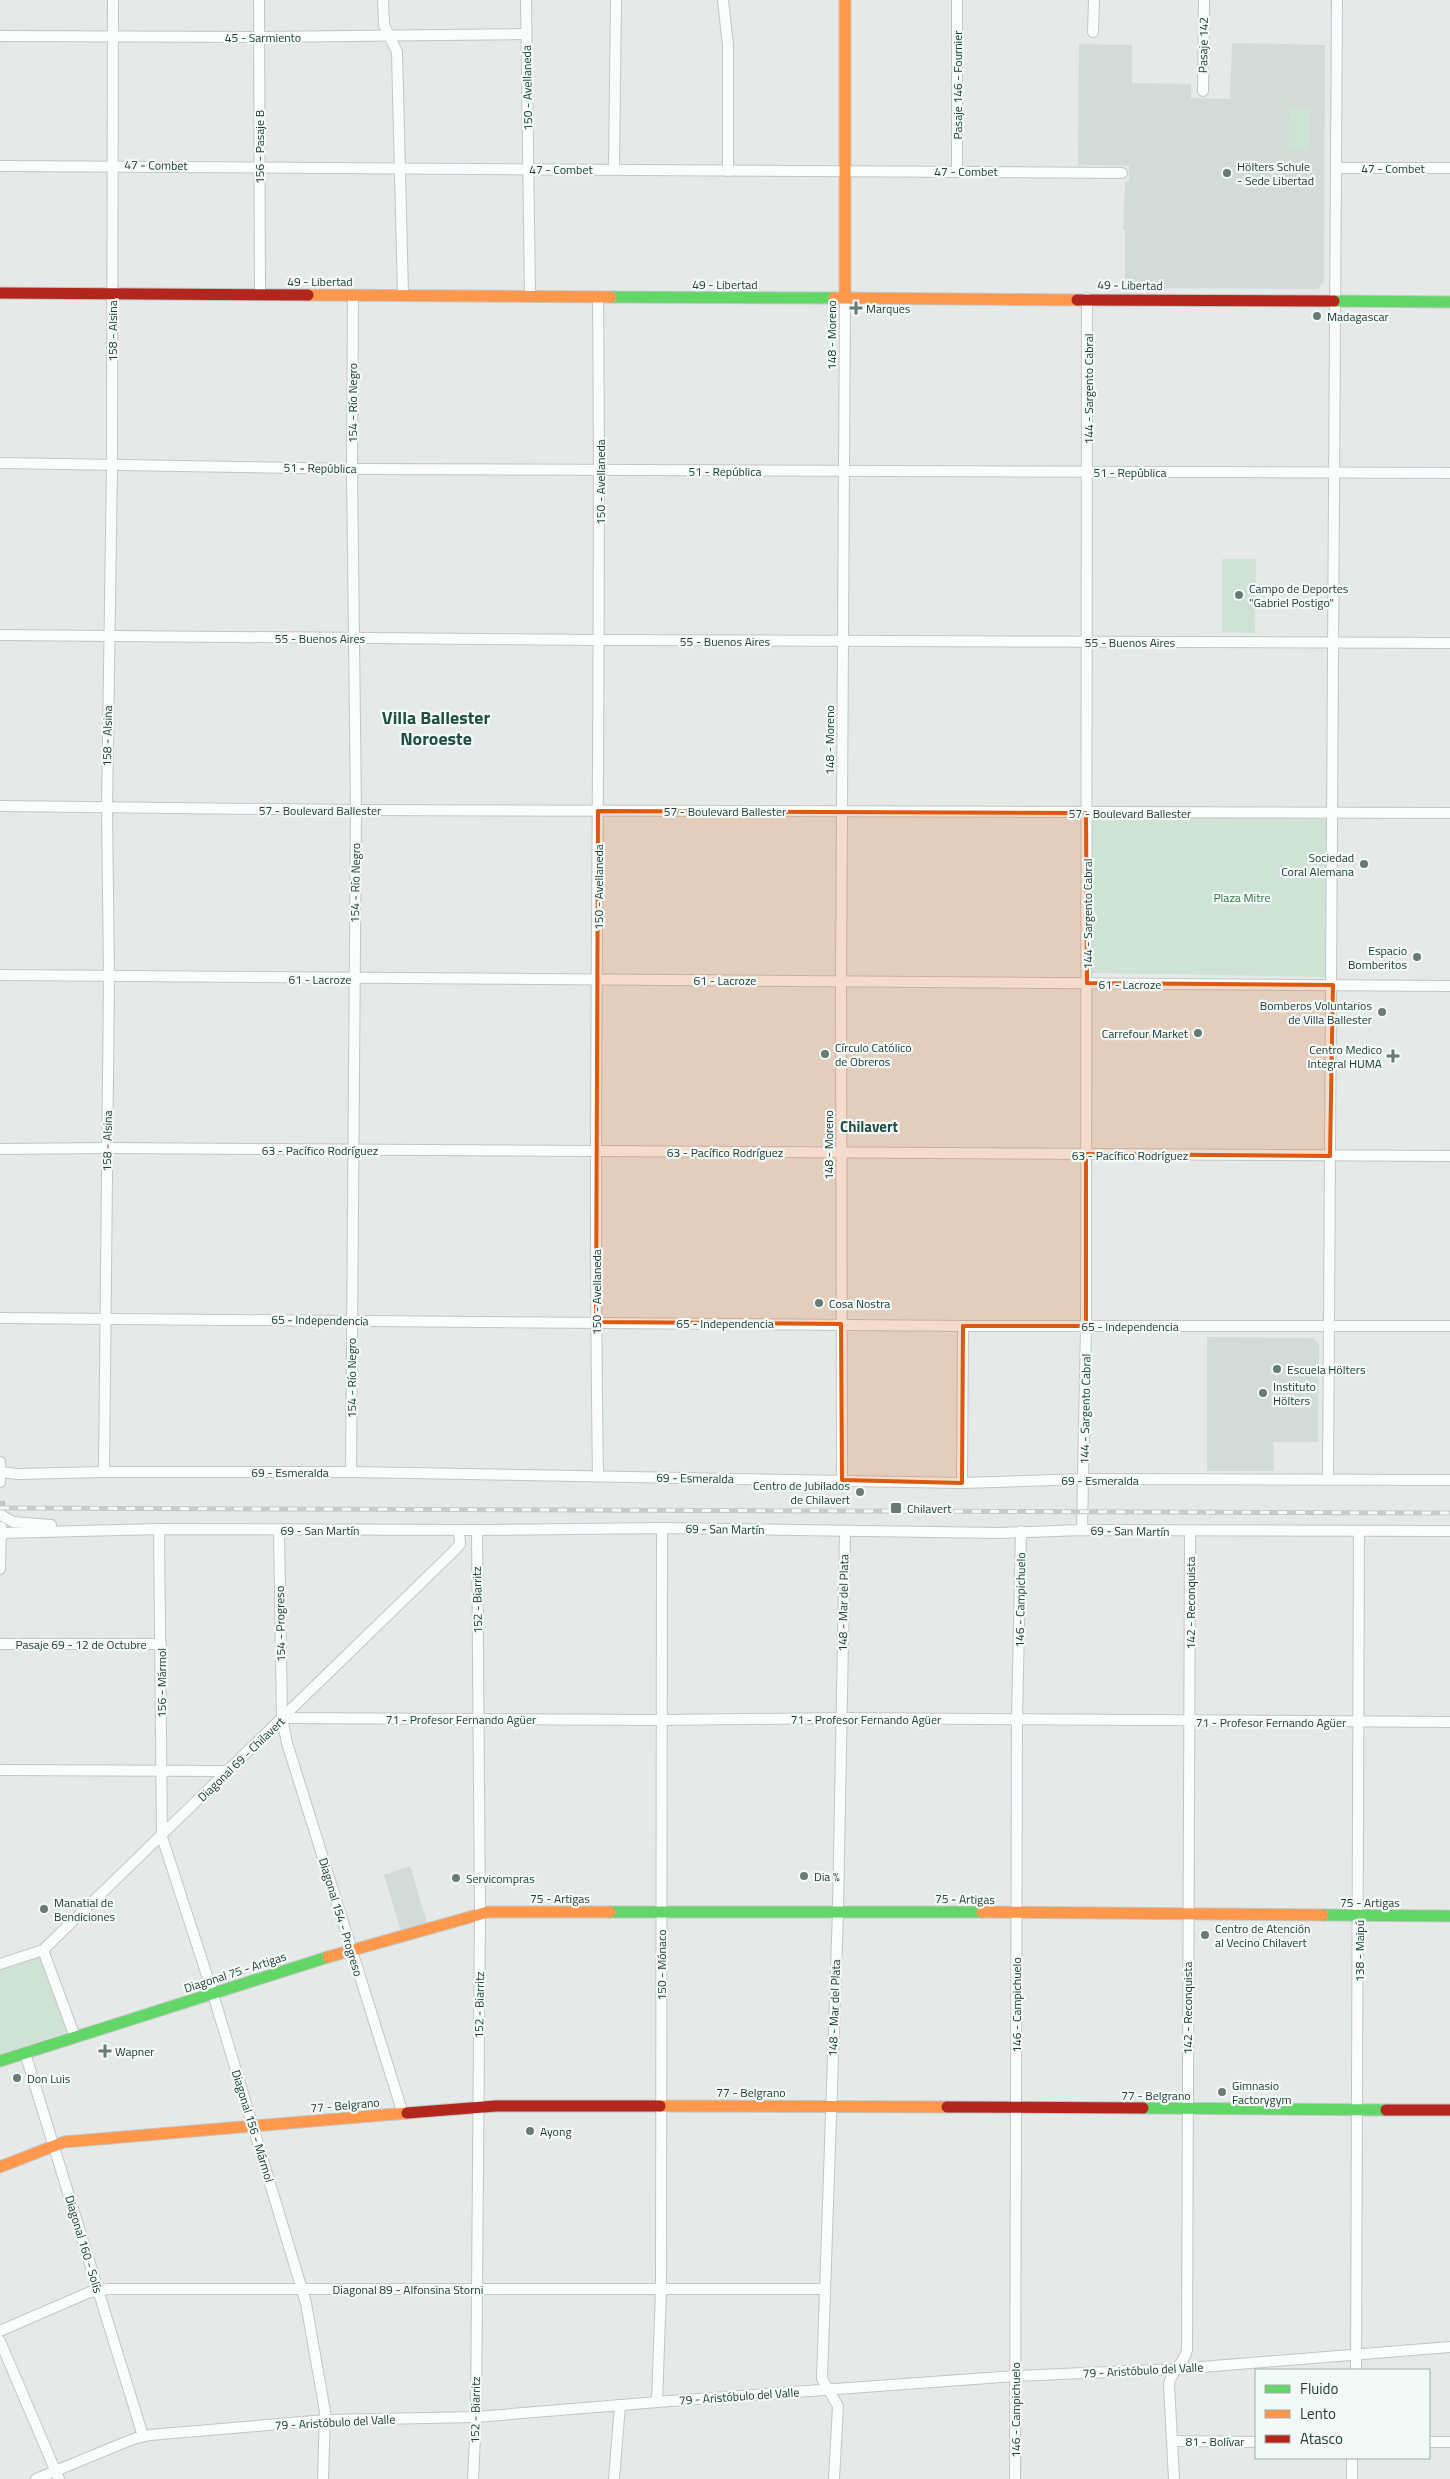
<svg xmlns="http://www.w3.org/2000/svg" width="1450" height="2479" viewBox="0 0 1450 2479" font-family="'Titillium Web',sans-serif">
  <rect width="100%" height="100%" fill="#e5eae8"/>
  <g fill="#d3dbd8">
    <path d="M1232,43L1325,45L1324,280L1318,289L1125,288V230H1123L1125,182L1129,181V166L1078,165L1079,44L1132,45V83L1191,84V98L1230,99Z"/>
    <path d="M1207,1337L1313,1338L1319,1344L1318,1442H1273L1274,1471H1207Z"/>
    <path d="M410,1866L427,1923L401,1931L384,1875Z"/>
  </g>
  <g fill="#cee3d5">
    <path d="M1290,106L1311,107L1309,151L1288,150Z"/>
    <path d="M1222,559H1256L1255,633L1222,632Z"/>
    <path d="M1091,814L1328,819V977L1091,973Z"/>
    <path d="M43,1955L67,2032L0,2054V1969Z"/>
  </g>
  <g fill="none" stroke-linecap="round" stroke-linejoin="round">
    <path stroke="#bec7c4" stroke-width="10" stroke-dasharray="10 5" stroke-linecap="butt" d="M0,1501L1,1515"/>
    <g stroke="#c2c7c5" stroke-width="12">
      <g id="street">
        <path d="M259,0L260,294"/>
        <path d="M383,0L384,25L397,52L403,294"/>
        <path d="M526,0L530,296"/>
        <path d="M723,0L728,46V171"/>
        <path d="M1093,32L1094,0"/>
        <path d="M0,36L259,37L526,34"/>
        <path d="M1203,91L1204,0"/>
        <path d="M0,166L1122,173"/>
        <path d="M614,168L616,0"/>
        <path d="M1336,168H1450"/>
        <path d="M957,171V0"/>
        <path d="M0,463L352,469L1450,473"/>
        <path d="M0,635L599,640L1450,643"/>
        <path d="M0,806L356,810L1450,813"/>
        <path d="M0,975L1450,986"/>
        <path d="M0,1149L107,1148L1450,1156"/>
        <path d="M0,1318L963,1326H1450"/>
        <path d="M0,1462V1482"/>
        <path d="M0,1472L18,1474L104,1472H351L962,1483L1084,1479L1450,1480"/>
        <path d="M104,1472L109,978L107,808L112,465L113,0"/>
        <path d="M351,1472L356,810L352,469L353,295"/>
        <path d="M598,1475C592,1083 602,690 598,298"/>
        <path d="M842,1480L841,980L845,297"/>
        <path d="M1328,1480L1337,0"/>
        <path d="M962,1483L963,1326"/>
        <path d="M1,1515L13,1522L51,1525"/>
        <path d="M159,1529L162,1837L213,1994L306,2303L325,2412L323,2479"/>
        <path d="M279,1530L282,1718L287,1743L403,2114"/>
        <path d="M1082,1530L1086,1326L1087,298"/>
        <path d="M0,1533L159,1529L477,1530L662,1528L1000,1533L1082,1530L1450,1531"/>
        <path d="M0,1569L1,1527"/>
        <path d="M0,1644H161"/>
        <path d="M282,1718L662,1720L840,1718L1450,1722"/>
        <path d="M0,1770L227,1771"/>
        <path d="M43,1950L75,2037"/>
        <path d="M0,1964L43,1950L455,1550L460,1544L459,1530"/>
        <path d="M25,2053L143,2436"/>
        <path d="M0,2331L90,2292L109,2289H825"/>
        <path d="M0,2341L59,2479"/>
        <path d="M1356,2370L1359,1531"/>
        <path d="M657,2402L661,2290L662,1528"/>
        <path d="M1173,2441L1256,2442"/>
        <path d="M1429,2442H1450"/>
        <path d="M36,2479L133,2439L150,2435L326,2420L476,2417L657,2402L1015,2376L1177,2369L1450,2347"/>
        <path d="M473,2479L476,2417L480,1913L477,1530"/>
        <path d="M614,2479L620,2405"/>
        <path d="M834,2479L838,2406L822,2379L838,1911L845,1532"/>
        <path d="M1015,2479L1017,1719L1021,1531"/>
        <path d="M1174,2479L1169,2384C1171,2371 1184,2364 1187,2350L1190,1532"/>
        <path d="M1352,2479V2458"/>
      </g>
    </g>
    <g stroke="#c0c8c5" stroke-width="13">
      <g id="fast">
        <path d="M611,297L834,298"/>
        <path d="M1334,301L1450,302"/>
        <path d="M610,1912H982"/>
        <path d="M1323,1915L1450,1916"/>
        <path d="M0,2061L328,1957"/>
        <path d="M1143,2108L1386,2110"/>
      </g>
    </g>
    <g stroke="#c0c8c5" stroke-width="13">
      <g id="slow">
        <path d="M845,0V297"/>
        <path d="M308,295L611,297"/>
        <path d="M834,298L1077,300"/>
        <path d="M982,1912L1323,1915"/>
        <path d="M328,1957L488,1912H610"/>
        <path d="M660,2106L947,2107"/>
        <path d="M0,2167L64,2142L407,2113"/>
      </g>
    </g>
    <g stroke="#c0c8c5" stroke-width="13">
      <g id="jam">
        <path d="M0,293L308,295"/>
        <path d="M1077,300L1334,301"/>
        <path d="M947,2107L1143,2108"/>
        <path d="M1386,2110H1450"/>
        <path d="M407,2113L496,2106H660"/>
      </g>
    </g>
    <use href="#street" stroke="#fbfcfc" stroke-width="10"/>
    <use href="#fast" stroke="#63d668" stroke-width="11"/>
    <use href="#slow" stroke="#ff974d" stroke-width="11"/>
    <use href="#jam" stroke="#b3261e" stroke-width="11"/>
    <g stroke="#c7cbca" stroke-width="5">
      <path id="rail" d="M0,1508L1450,1513"/>
    </g>
    <use href="#rail" stroke="#f3f9f6" stroke-width="3" stroke-dasharray="9" stroke-linecap="butt"/>
  </g>
  <path fill="#de580e" fill-opacity="0.2" stroke="#de580e" stroke-width="4" stroke-linejoin="round" d="M598,811L1086,813L1087,983L1333,985L1330,1156L1086,1154V1326H963L962,1483L842,1480L841,1324L596,1322Z"/>
  <g fill="#677a74" stroke="#f3f9f6" stroke-width="2">
    <circle cx="1227" cy="173" r="5"/>
    <path d="M853.5 300.5h5v5h5v5h-5v5h-5v-5h-5v-5h5z"/>
    <circle cx="1317" cy="316" r="5"/>
    <circle cx="1239" cy="595" r="5"/>
    <circle cx="1364" cy="864" r="5"/>
    <circle cx="1417" cy="957" r="5"/>
    <circle cx="1382" cy="1012" r="5"/>
    <circle cx="1198" cy="1033" r="5"/>
    <circle cx="825" cy="1054" r="5"/>
    <path d="M1390.5 1048.5h5v5h5v5h-5v5h-5v-5h-5v-5h5z"/>
    <circle cx="819" cy="1303" r="5"/>
    <circle cx="1277" cy="1369" r="5"/>
    <circle cx="1263" cy="1393" r="5"/>
    <circle cx="860" cy="1492" r="5"/>
    <rect x="890" y="1502" width="12" height="12" rx="2.5"/>
    <circle cx="804" cy="1876" r="5"/>
    <circle cx="456" cy="1878" r="5"/>
    <circle cx="44" cy="1909" r="5"/>
    <circle cx="1205" cy="1935" r="5"/>
    <path d="M102.5 2043.5h5v5h5v5h-5v5h-5v-5h-5v-5h5z"/>
    <circle cx="17" cy="2078" r="5"/>
    <circle cx="1222" cy="2092" r="5"/>
    <circle cx="530" cy="2131" r="5"/>
  </g>
  <g text-anchor="middle" dominant-baseline="central" stroke-width="4.5" stroke-linejoin="round" paint-order="stroke">
    <g font-size="12" fill="#233d36" stroke="#f3f9f6">
      <text x="263" y="37">45 - Sarmiento</text>
      <text transform="translate(1203 45) rotate(-89)">Pasaje 142</text>
      <text transform="translate(957 85) rotate(-90)">Pasaje 146 - Fournier</text>
      <text transform="translate(527 88) rotate(-91)">150 - Avellaneda</text>
      <text transform="translate(259 147) rotate(-90)">156 - Pasaje B</text>
      <text transform="translate(156 165) rotate(1)">47 - Combet</text>
      <text x="1393" y="168">47 - Combet</text>
      <text x="561" y="169">47 - Combet</text>
      <text x="966" y="171">47 - Combet</text>
      <text x="320" y="281">49 - Libertad</text>
      <text x="725" y="284">49 - Libertad</text>
      <text transform="translate(1130 285) rotate(1)">49 - Libertad</text>
      <text transform="translate(112 331) rotate(-90)">158 - Alsina</text>
      <text transform="translate(831 335) rotate(-90)">148 - Moreno</text>
      <text transform="translate(1088 389) rotate(-90)">144 - Sargento Cabral</text>
      <text transform="translate(352 403) rotate(-90)">154 - Río Negro</text>
      <text transform="translate(320 468) rotate(1)">51 - República</text>
      <text x="725" y="471">51 - República</text>
      <text x="1130" y="472">51 - República</text>
      <text transform="translate(600 482) rotate(-90)">150 - Avellaneda</text>
      <text x="320" y="638">55 - Buenos Aires</text>
      <text x="725" y="641">55 - Buenos Aires</text>
      <text x="1130" y="642">55 - Buenos Aires</text>
      <text transform="translate(107 736) rotate(-89)">158 - Alsina</text>
      <text transform="translate(829 740) rotate(-90)">148 - Moreno</text>
      <text x="320" y="810">57 - Boulevard Ballester</text>
      <text x="725" y="811">57 - Boulevard Ballester</text>
      <text x="1130" y="813">57 - Boulevard Ballester</text>
      <text transform="translate(355 883) rotate(-89)">154 - Río Negro</text>
      <text transform="translate(598 887) rotate(-90)">150 - Avellaneda</text>
      <text transform="translate(1087 914) rotate(-90)">144 - Sargento Cabral</text>
      <text x="320" y="979">61 - Lacroze</text>
      <text x="725" y="980">61 - Lacroze</text>
      <text x="1130" y="984">61 - Lacroze</text>
      <text transform="translate(107 1141) rotate(-89)">158 - Alsina</text>
      <text transform="translate(828 1145) rotate(-90)">148 - Moreno</text>
      <text x="320" y="1150">63 - Pacífico Rodríguez</text>
      <text x="725" y="1152">63 - Pacífico Rodríguez</text>
      <text x="1130" y="1155">63 - Pacífico Rodríguez</text>
      <text transform="translate(596 1292) rotate(-90)">150 - Avellaneda</text>
      <text transform="translate(320 1320) rotate(1)">65 - Independencia</text>
      <text x="725" y="1323">65 - Independencia</text>
      <text x="1130" y="1326">65 - Independencia</text>
      <text transform="translate(351 1378) rotate(-90)">154 - Río Negro</text>
      <text transform="translate(1085 1409) rotate(-89)">144 - Sargento Cabral</text>
      <text x="290" y="1472">69 - Esmeralda</text>
      <text transform="translate(695 1478) rotate(1)">69 - Esmeralda</text>
      <text x="1100" y="1480">69 - Esmeralda</text>
      <text transform="translate(725 1529) rotate(1)">69 - San Martín</text>
      <text x="320" y="1530">69 - San Martín</text>
      <text transform="translate(1130 1531) rotate(1)">69 - San Martín</text>
      <text transform="translate(477 1600) rotate(-91)">152 - Biarritz</text>
      <text transform="translate(1020 1600) rotate(-89)">146 - Campichuelo</text>
      <text transform="translate(843 1603) rotate(-89)">148 - Mar del Plata</text>
      <text transform="translate(1190 1603) rotate(-90)">142 - Reconquista</text>
      <text transform="translate(280 1624) rotate(-91)">154 - Progreso</text>
      <text x="81" y="1644">Pasaje 69 - 12 de Octubre</text>
      <text transform="translate(161 1683) rotate(-90)">156 - Mármol</text>
      <text x="461" y="1719">71 - Profesor Fernando Agüer</text>
      <text x="866" y="1719">71 - Profesor Fernando Agüer</text>
      <text x="1271" y="1722">71 - Profesor Fernando Agüer</text>
      <text transform="translate(241 1759) rotate(-44)">Diagonal 69 - Chilavert</text>
      <text x="560" y="1898">75 - Artigas</text>
      <text transform="translate(965 1899) rotate(1)">75 - Artigas</text>
      <text x="1370" y="1902">75 - Artigas</text>
      <text transform="translate(341 1917) rotate(73)">Diagonal 154 - Progreso</text>
      <text transform="translate(1359 1951) rotate(-90)">138 - Maipú</text>
      <text transform="translate(661 1965) rotate(-90)">150 - Mónaco</text>
      <text transform="translate(235 1972) rotate(-18)">Diagonal 75 - Artigas</text>
      <text transform="translate(479 2005) rotate(-89)">152 - Biarritz</text>
      <text transform="translate(1016 2005) rotate(-90)">146 - Campichuelo</text>
      <text transform="translate(834 2008) rotate(-88)">148 - Mar del Plata</text>
      <text transform="translate(1187 2008) rotate(-90)">142 - Reconquista</text>
      <text x="751" y="2092">77 - Belgrano</text>
      <text x="1156" y="2095">77 - Belgrano</text>
      <text transform="translate(345 2105) rotate(-5)">77 - Belgrano</text>
      <text transform="translate(253 2126) rotate(73)">Diagonal 156 - Mármol</text>
      <text transform="translate(84 2244) rotate(73)">Diagonal 160 - Solís</text>
      <text x="408" y="2289">Diagonal 89 - Alfonsina Storni</text>
      <text transform="translate(1143 2370) rotate(-3)">79 - Aristóbulo del Valle</text>
      <text transform="translate(739 2396) rotate(-4)">79 - Aristóbulo del Valle</text>
      <text transform="translate(475 2410) rotate(-89)">152 - Biarritz</text>
      <text transform="translate(1015 2410) rotate(-90)">146 - Campichuelo</text>
      <text transform="translate(335 2422) rotate(-3)">79 - Aristóbulo del Valle</text>
      <text x="1215" y="2441">81 - Bolívar</text>
    </g>
    <g font-size="12" fill="#233d36" stroke="#f3f9f6" text-anchor="start">
      <text x="1237" y="166">Hölters Schule<tspan x="1237" dy="14">- Sede Libertad</tspan></text>
      <text x="866" y="308">Marques</text>
      <text x="1327" y="316">Madagascar</text>
      <text x="1249" y="588">Campo de Deportes<tspan x="1249" dy="14">"Gabriel Postigo"</tspan></text>
      <text x="1354" y="857" text-anchor="end">Sociedad<tspan x="1354" dy="14">Coral Alemana</tspan></text>
      <text x="1407" y="950" text-anchor="end">Espacio<tspan x="1407" dy="14">Bomberitos</tspan></text>
      <text x="1372" y="1005" text-anchor="end">Bomberos Voluntarios<tspan x="1372" dy="14">de Villa Ballester</tspan></text>
      <text x="1188" y="1033" text-anchor="end">Carrefour Market</text>
      <text x="835" y="1047">Círculo Católico<tspan x="835" dy="14">de Obreros</tspan></text>
      <text x="1382" y="1049" text-anchor="end">Centro Medico<tspan x="1382" dy="14">Integral HUMA</tspan></text>
      <text x="829" y="1303">Cosa Nostra</text>
      <text x="1287" y="1369">Escuela Hölters</text>
      <text x="1273" y="1386">Instituto<tspan x="1273" dy="14">Hölters</tspan></text>
      <text x="850" y="1485" text-anchor="end">Centro de Jubilados<tspan x="850" dy="14">de Chilavert</tspan></text>
      <text x="907" y="1508">Chilavert</text>
      <text x="814" y="1876">Dia %</text>
      <text x="466" y="1878">Servicompras</text>
      <text x="54" y="1902">Manatial de<tspan x="54" dy="14">Bendiciones</tspan></text>
      <text x="1215" y="1928">Centro de Atención<tspan x="1215" dy="14">al Vecino Chilavert</tspan></text>
      <text x="115" y="2051">Wapner</text>
      <text x="27" y="2078">Don Luis</text>
      <text x="1232" y="2085">Gimnasio<tspan x="1232" dy="14">Factorygym</tspan></text>
      <text x="540" y="2131">Ayong</text>
    </g>
    <g font-size="12" fill="#2e7348" stroke="#f3f9f6">
      <text x="1242" y="897">Plaza Mitre</text>
    </g>
    <g font-size="15" font-weight="bold" fill="#1f4f43" stroke="#f3f9f6">
      <text x="869" y="1126">Chilavert</text>
    </g>
    <g font-size="18" font-weight="bold" fill="#1f4f43" stroke="#f3f9f6">
      <text x="436" y="717">Villa Ballester<tspan x="436" dy="21">Noroeste</tspan></text>
    </g>
  </g>
  <rect x="1255" y="2369" width="175" height="90" fill="#f3f9f6" stroke="#a0aea9"/>
  <rect x="1265" y="2385" width="25" height="8" fill="#63d668" stroke="#a0aea9"/>
  <text x="1300" y="2394" font-size="15" fill="#233d36">Fluido</text>
  <rect x="1265" y="2410" width="25" height="8" fill="#ff974d" stroke="#a0aea9"/>
  <text x="1300" y="2419" font-size="15" fill="#233d36">Lento</text>
  <rect x="1265" y="2435" width="25" height="8" fill="#b3261e" stroke="#a0aea9"/>
  <text x="1300" y="2444" font-size="15" fill="#233d36">Atasco</text>
</svg>
